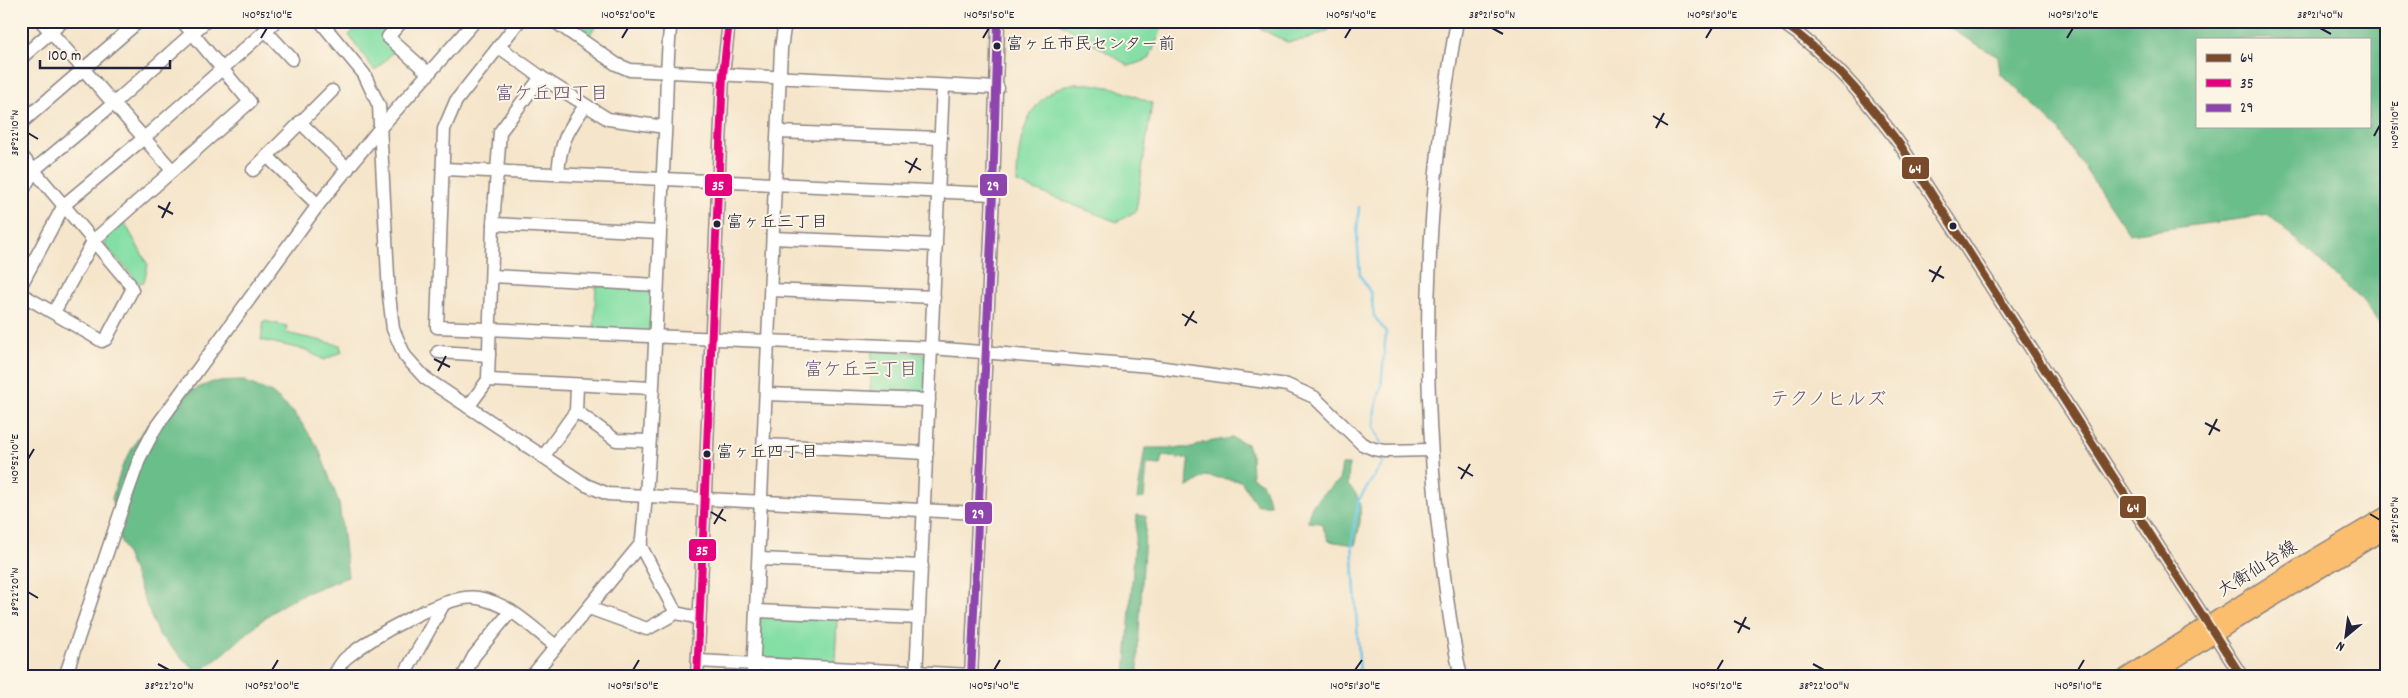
<svg xmlns="http://www.w3.org/2000/svg" width="2408" height="698" viewBox="0 0 2408 698" font-family="Dekko,'Klee One',sans-serif">
  <rect width="100%" height="100%" fill="#fcf5e5"/>
  <filter id="ink" filterUnits="userSpaceOnUse"><feTurbulence type="fractalNoise" baseFrequency=".02" numOctaves="2"/><feDisplacementMap in="SourceGraphic" scale="10" xChannelSelector="R" yChannelSelector="G"/><feConvolveMatrix kernelMatrix="1 2 1 2 8 2 1 2 1" color-interpolation-filters="sRGB"/></filter>
  <filter id="wash" filterUnits="userSpaceOnUse"><feTurbulence type="fractalNoise" baseFrequency=".0096" numOctaves="4" result="noise"/><feDisplacementMap in="SourceGraphic" scale="20" xChannelSelector="R" yChannelSelector="G"/><feGaussianBlur stdDeviation="1.12" result="paint"/><feColorMatrix in="noise" values="0 0 0 0 0 0 0 0 0 0 0 0 0 0 0 0 0 1.4 0 .05"/><feComposite in="paint" operator="in"/></filter>
  <g filter="url(#wash)">
    <rect width="100%" height="100%" fill="#f5e5ca"/>
    <g fill="#84dfa5" stroke="#538070">
      <path d="M363,21H391L393,23L396,49L375,71L349,35Z"/>
      <path d="M561,21H599L587,39Z"/>
      <path d="M907,21H988L990,24Z"/>
      <path d="M1057,21H1165L1149,59L1129,66Z"/>
      <path d="M1259,21H1335L1329,30L1308,39L1287,42L1261,29Z"/>
      <path d="M1090,84L1114,88L1152,103L1136,211L1117,222L1017,183C1017,146 1024,101 1063,86C1071,83 1082,84 1090,84Z"/>
      <path d="M122,218L148,265L144,282L139,283L105,245L106,240L104,233Z"/>
      <path d="M596,286L650,287L654,293L651,329L646,334L594,330Z"/>
      <path d="M264,321L287,326L286,333L340,345L342,352L324,360L306,350L261,340Z"/>
      <path d="M872,349L925,354L926,393L921,397L870,394Z"/>
      <path d="M764,616L837,619L835,663L761,659L758,655L760,617Z"/>
    </g>
    <g fill="#6bbe8a" stroke="#467062" fill-rule="evenodd">
      <path d="M1938,21H2387V334L2363,301L2269,215L2129,234L2058,129L2000,73L1998,57ZM2197,39H2369V126H2197Z"/>
      <path d="M244,381L272,393L296,415L318,447L339,503L348,577C324,586 299,594 278,608C249,628 227,655 197,673L158,634L118,533L112,498L122,467L141,433L175,397L213,382Z"/>
      <path d="M1232,438L1247,444L1251,455L1252,477L1262,483L1271,505H1257L1241,481L1205,476L1187,488L1189,459L1162,456L1160,465L1147,464L1144,498L1137,499L1145,448H1193L1202,443Z"/>
      <path d="M1342,465H1349L1348,486C1367,498 1360,527 1355,545L1329,541L1321,523L1308,522C1308,503 1325,492 1339,481Z"/>
      <path d="M1137,515L1146,516L1138,649V677H1125Z"/>
      <path d="M21,590L27,637L21,645Z"/>
    </g>
    <g fill="none" stroke-linecap="round" stroke-linejoin="round">
      <g stroke="#6cc4e9" stroke-width="2.5">
        <path d="M1359,207L1357,234L1360,275L1371,294L1374,316L1386,332L1381,388L1375,410L1374,426L1381,443"/>
        <path d="M1360,677L1352,541L1358,501L1383,463V459"/>
      </g>
    </g>
  </g>
  <g filter="url(#ink)">
    <g fill="none" stroke-linecap="round" stroke-linejoin="round">
      <g stroke="#8c8482" stroke-width="15">
        <g id="minor">
          <path d="M41,21L172,170"/>
          <path d="M320,21L364,74L379,106L389,295L393,329L405,356L425,378L586,485L608,494L978,513"/>
          <path d="M402,21L388,37L429,74"/>
          <path d="M519,21L456,101L444,129L437,327L932,348L1150,366L1287,385L1314,397L1362,444L1374,449L1385,451L1431,450"/>
          <path d="M554,21L616,64L630,70L998,88"/>
          <path d="M1457,21C1427,185 1420,350 1437,516C1443,569 1449,624 1461,677"/>
          <path d="M1780,21C1828,53 1867,100 1901,146L2242,677"/>
          <path d="M266,31L292,59"/>
          <path d="M21,58L63,21"/>
          <path d="M541,77L608,119L665,127"/>
          <path d="M300,122L348,169"/>
          <path d="M21,123L139,21"/>
          <path d="M778,132L941,138"/>
          <path d="M21,155L129,283L132,290L106,339L102,341L21,294"/>
          <path d="M267,156L318,205"/>
          <path d="M444,169L993,194"/>
          <path d="M253,170L332,91"/>
          <path d="M558,174C560,143 567,131 585,106"/>
          <path d="M21,194L34,170L113,104L206,21"/>
          <path d="M493,224L659,232"/>
          <path d="M773,238L936,245"/>
          <path d="M492,276L657,285"/>
          <path d="M21,285L64,205L144,138L276,21"/>
          <path d="M771,290L934,297"/>
          <path d="M54,312L94,240L250,102L182,21"/>
          <path d="M438,352L489,355"/>
          <path d="M488,380L652,388"/>
          <path d="M767,394L929,400"/>
          <path d="M468,407L488,380L493,224L500,132L541,77L499,47"/>
          <path d="M576,411L616,440L649,441"/>
          <path d="M765,445L927,453"/>
          <path d="M543,457L576,411L577,386"/>
          <path d="M640,545L676,613"/>
          <path d="M760,559L922,566"/>
          <path d="M589,608L647,629L676,613L699,618"/>
          <path d="M757,611L919,618"/>
          <path d="M698,661L971,675"/>
          <path d="M65,677L124,502L140,457L156,427L318,205L381,127L475,21"/>
          <path d="M333,677C337,671 341,662 346,658C372,637 446,593 478,598C509,603 532,628 556,646"/>
          <path d="M403,677L443,605"/>
          <path d="M463,677L474,656L511,611"/>
          <path d="M531,677L640,545L642,539C655,405 657,269 665,135C667,97 666,59 671,21"/>
          <path d="M697,677L723,75L729,21"/>
          <path d="M753,677L781,49L785,21"/>
          <path d="M916,677L943,86"/>
          <path d="M971,677L993,194L998,21"/>
        </g>
      </g>
      <g stroke="#8c8482" stroke-width="19">
        <g id="major">
          <path d="M2126,677L2296,569L2387,515"/>
          <path d="M2148,677L2236,620L2387,529"/>
        </g>
      </g>
      <use href="#minor" stroke="#fff" stroke-width="12"/>
      <use href="#major" stroke="#fabe6e" stroke-width="16"/>
      <g stroke="#fcf5e5" stroke-width="11">
        <path id="bus-1" d="M1780,21C1828,53 1867,100 1901,146L2242,677"/>
      </g>
      <g stroke="#fcf5e5" stroke-width="11">
        <path id="bus-2" d="M697,677L723,75L729,21"/>
      </g>
      <g stroke="#fcf5e5" stroke-width="11">
        <path id="bus-3" d="M971,677L993,194L998,21"/>
      </g>
      <use href="#bus-1" stroke="#7a4b2a" stroke-width="8"/>
      <use href="#bus-2" stroke="#e5007d" stroke-width="8"/>
      <use href="#bus-3" stroke="#8e44ad" stroke-width="8"/>
    </g>
  </g>
  <path fill="none" stroke="#22223b" stroke-width="2" d="M1492,28L1503,34M2320,28L2331,34M261,38L267,28M622,38L628,28M983,38L989,28M1345,38L1351,28M1706,38L1712,28M2067,38L2073,28M1653,116L1668,125M1656,128L1664,113M28,133L38,139M2374,136L2380,125M905,161L921,170M909,173L917,158M158,206L173,214M162,218L170,202M1929,270L1944,278M1932,282L1941,266M1182,314L1197,323M1185,326L1194,311M434,359L450,367M438,371L446,356M2205,423L2220,431M2209,435L2217,419M28,459L34,449M1458,467L1473,476M1461,479L1470,464M711,512L726,521M2370,514L2380,520M714,524L723,509M28,592L38,598M1734,621L1750,629M1738,633L1746,617M158,664L169,670M1813,664L1824,670M272,670L278,660M633,670L639,660M994,670L1000,660M1355,670L1362,660M1717,670L1723,660M2078,670L2084,660"/>
  <g fill="#22223b" stroke="#fcf5e5" stroke-width="2">
    <circle cx="997" cy="46" r="4.5"/>
    <circle cx="717" cy="224" r="4.5"/>
    <circle cx="1953" cy="226" r="4.5"/>
    <circle cx="707" cy="454" r="4.5"/>
  </g>
  <g text-anchor="middle" dominant-baseline="central" stroke-width="4" stroke-linejoin="round" paint-order="stroke">
    <g font-size="17" fill="#22223b" stroke="#fcf5e5" text-anchor="start">
      <text x="1006" y="46">富ヶ丘市民センター前</text>
      <text x="726" y="224">富ヶ丘三丁目</text>
      <text x="716" y="454">富ヶ丘四丁目</text>
    </g>
    <g font-size="18" fill="#22223b" stroke="#fcf5e5">
      <text transform="translate(2258 570) rotate(-32)">大衡仙台線</text>
    </g>
    <g font-size="19" fill="#655477" stroke="#fcf5e5">
      <text x="552" y="95">富ケ丘四丁目</text>
      <text x="861" y="371">富ケ丘三丁目</text>
    </g>
    <g font-size="20" fill="#655477" stroke="#fcf5e5">
      <text x="1828" y="401">テクノヒルズ</text>
    </g>
  </g>
  <g stroke="#fcf5e5" stroke-width="2">
    <rect x="1901" y="156" width="29" height="24" rx="5" fill="#7a4b2a"/>
    <rect x="704" y="173" width="29" height="24" rx="5" fill="#e5007d"/>
    <rect x="979" y="173" width="29" height="24" rx="5" fill="#8e44ad"/>
    <rect x="2119" y="495" width="28" height="24" rx="5" fill="#7a4b2a"/>
    <rect x="964" y="501" width="29" height="24" rx="5" fill="#8e44ad"/>
    <rect x="688" y="538" width="29" height="24" rx="5" fill="#e5007d"/>
  </g>
  <g font-size="14" text-anchor="middle" font-weight="bold" fill="#fff">
    <text x="1915" y="173">64</text>
    <text x="718" y="190">35</text>
    <text x="993" y="190">29</text>
    <text x="2133" y="512">64</text>
    <text x="978" y="518">29</text>
    <text x="702" y="555">35</text>
  </g>
  <rect width="2408" height="698" fill="none" stroke="#fcf5e5" stroke-width="55"/>
  <rect x="2196" y="38" width="175" height="90" fill="#fcf5e5" stroke="#a5a1a1"/>
  <rect x="2206" y="54" width="25" height="8" fill="#7a4b2a" stroke="#a5a1a1"/>
  <text x="2240" y="62" font-size="15" fill="#22223b">64</text>
  <rect x="2206" y="79" width="25" height="8" fill="#e5007d" stroke="#a5a1a1"/>
  <text x="2240" y="88" font-size="15" fill="#22223b">35</text>
  <rect x="2206" y="104" width="25" height="8" fill="#8e44ad" stroke="#a5a1a1"/>
  <text x="2240" y="112" font-size="15" fill="#22223b">29</text>
  <g transform="translate(2346 636) rotate(209)" stroke="#fcf5e5" stroke-width="4" paint-order="stroke">
  <path d="M0-4L9 19L0 12L-9 19Z" fill="#22223b"/>
  <text y="-8" font-size="14" font-weight="bold" text-anchor="middle" fill="#22223b">N</text>
  </g>
  <path d="M40 60v8h130v-8" fill="none" stroke="#22223b" stroke-width="2.5"/>
  <text x="48" y="60" font-size="15" fill="#22223b" stroke="#fcf5e5" stroke-width="4" paint-order="stroke">100 m</text>
  <rect x="28" y="28" width="2352" height="642" fill="none" stroke="#22223b" stroke-width="2"/>
  <g font-size="12" text-anchor="middle" fill="#22223b">
    <text x="267" y="18">140°52'10"E</text>
    <text x="628" y="18">140°52'00"E</text>
    <text x="989" y="18">140°51'50"E</text>
    <text x="1351" y="18">140°51'40"E</text>
    <text x="1492" y="18">38°21'50"N</text>
    <text x="1712" y="18">140°51'30"E</text>
    <text x="2073" y="18">140°51'20"E</text>
    <text x="2320" y="18">38°21'40"N</text>
    <text transform="translate(2394 125) rotate(-90)" y="4">140°51'10"E</text>
    <text transform="translate(14 133) rotate(-90)" y="4">38°22'10"N</text>
    <text transform="translate(14 459) rotate(-90)" y="4">140°52'10"E</text>
    <text transform="translate(2394 520) rotate(-90)" y="4">38°21'50"N</text>
    <text transform="translate(14 592) rotate(-90)" y="4">38°22'20"N</text>
    <text x="169" y="689">38°22'20"N</text>
    <text x="272" y="689">140°52'00"E</text>
    <text x="633" y="689">140°51'50"E</text>
    <text x="994" y="689">140°51'40"E</text>
    <text x="1355" y="689">140°51'30"E</text>
    <text x="1717" y="689">140°51'20"E</text>
    <text x="1824" y="689">38°22'00"N</text>
    <text x="2078" y="689">140°51'10"E</text>
  </g>
</svg>
